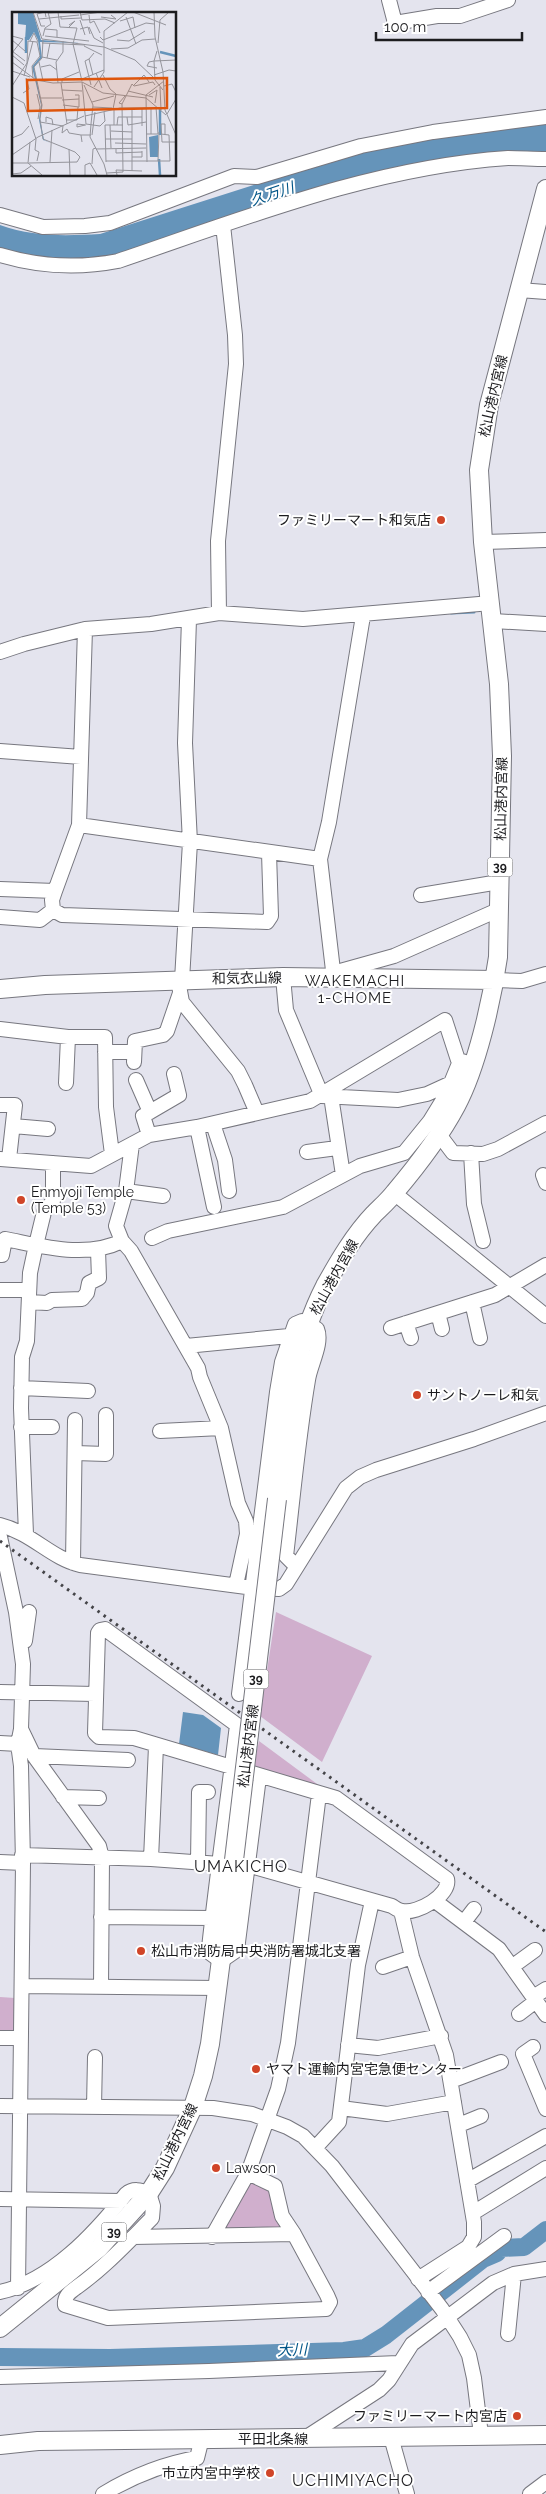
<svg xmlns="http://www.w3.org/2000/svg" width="546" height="2494" viewBox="0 0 546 2494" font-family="Raleway,'Noto Sans JP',sans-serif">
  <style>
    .green { fill: #d0afcd }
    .water { fill: #6594ba }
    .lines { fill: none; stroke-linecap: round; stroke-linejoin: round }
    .stream { stroke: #6594ba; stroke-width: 3 }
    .river { stroke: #6594ba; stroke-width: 18 }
    .minor-casing { stroke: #77777f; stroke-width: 16 }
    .major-casing { stroke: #77777f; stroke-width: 20 }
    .minor { stroke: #fff; stroke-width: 14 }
    .major { stroke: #fff; stroke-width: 18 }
    .rail { stroke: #444448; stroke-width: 3; stroke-dasharray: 2.5 5; stroke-linecap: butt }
    .major-bridge-casing { stroke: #77777f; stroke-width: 20; stroke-linecap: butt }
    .major-bridge { stroke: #fff; stroke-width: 18 }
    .poi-dot { fill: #d04528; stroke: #fff; stroke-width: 2 }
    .labels { text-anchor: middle; stroke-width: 4; stroke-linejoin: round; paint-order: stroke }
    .shield { fill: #fff; stroke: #606062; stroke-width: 1 }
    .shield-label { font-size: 12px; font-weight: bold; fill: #1c1c1f }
    .street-label { font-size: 14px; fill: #1c1c1f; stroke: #fff }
    .poi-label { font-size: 14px; fill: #1c1c1f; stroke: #fff; text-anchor: start }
    .water-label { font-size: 15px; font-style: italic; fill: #005587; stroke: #fff }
    .neighbourhood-label { font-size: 15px; letter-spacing: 1px; fill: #1c1c1f; stroke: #fff }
    .quarter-label { font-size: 16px; letter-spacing: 1px; fill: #1c1c1f; stroke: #fff }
    .inset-river { fill: none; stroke: #6594ba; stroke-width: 2.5 }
    .inset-road { fill: none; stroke: #94949b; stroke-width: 1 }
    .view { fill: #de560d; fill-opacity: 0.15; stroke: #de560d; stroke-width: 2.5 }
    .inset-edge { fill: none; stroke: #1c1c1f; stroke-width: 2.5 }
  </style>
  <rect width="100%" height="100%" fill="#e4e4ee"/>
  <path class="green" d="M276 1612 372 1656 322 1762 260 1716Z
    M259 1741 332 1795 252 1773Z
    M0 1997 15 1998 14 2031 11 2034H0Z
    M250 2178 273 2189 283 2228 222 2230Z"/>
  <path class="water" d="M546 123V152L506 154 418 166 123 254 82 261 44 260 0 250V225C33 237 65 236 100 234L363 150 446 135Z
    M183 1712 203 1715 221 1728 218 1755 179 1744Z"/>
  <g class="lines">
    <path class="stream" d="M451 613 474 612"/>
    <path class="river" d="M0 2357 110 2358 344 2351 365 2348 386 2335 483 2259 497 2253 501 2248 524 2247 546 2230"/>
    <defs>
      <path id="minor" d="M389 0 395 23 437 16H460L508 0
        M0 215 43 227 85 226 110 223 234 176 257 177 361 146 433 132 546 117
        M0 255C40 267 77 269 118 261 245 218 373 167 508 158 521 158 533 159 546 159
        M519 290 546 292
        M483 542 546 540
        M219 613 218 541 236 364 235 335 223 225
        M493 621 546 624
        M85 629 79 825 55 891 52 900 53 910 62 915 267 922 271 916 269 853
        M0 652 24 644 85 629 151 624 219 613 303 619 491 603
        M0 751 81 757
        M79 825 320 859
        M0 889 55 891
        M421 895 499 882
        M0 917 40 920 53 910
        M333 973 394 956 498 910
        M283 977 286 1010 322 1096 398 1100 427 1094 451 1083
        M334 979 320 859 329 822 363 616
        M178 980 182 1002 238 1071 245 1085 257 1113
        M182 980 190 842 185 743 189 619
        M495 980 522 981 546 974
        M0 1029 68 1037H105L106 1107 112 1154
        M105 1052H134
        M134 1062 135 1041 163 1035 167 1031 180 993
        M136 1080 150 1112
        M66 1083 68 1037
        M331 1096 343 1175
        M0 1105H15L9 1159
        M213 1124 225 1160 229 1191
        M13 1126 48 1129
        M197 1127 214 1207
        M438 1133 453 1153 483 1154 498 1149 546 1123
        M149 1135 143 1116 179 1095 174 1074
        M132 1144 126 1191 116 1226 122 1241 131 1251 198 1368 200 1377 221 1428 238 1503 246 1521 247 1534 236 1585
        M307 1152 337 1148
        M471 1153 474 1204 483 1241
        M0 1159 91 1166 149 1135 197 1127 310 1101 445 1020 458 1060 472 1064
        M543 1175 546 1183
        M126 1191 163 1196
        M394 1193 546 1316
        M152 1238 168 1231 283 1207 360 1166 404 1153 430 1121 446 1095 460 1061
        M0 1255H2L5 1239C42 1246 86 1259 122 1241
        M0 1290H29
        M29 1302 47 1303 52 1300 82 1299 87 1293 89 1283 99 1278 98 1250
        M472 1302 480 1338
        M438 1313 442 1329
        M406 1323 411 1338
        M391 1328 495 1295 546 1265
        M186 1346 289 1336
        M21 1388 88 1391
        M21 1427H52
        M160 1431 221 1428
        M75 1453 106 1454V1415
        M0 1525C32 1533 51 1558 80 1565L254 1588 279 1589 286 1584 346 1488 360 1477 376 1470 474 1439 546 1413
        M26 1534 21 1408 22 1357 27 1341 30 1273 36 1245 44 1212 53 1201V1163
        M0 1537 16 1612 23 1664 21 1729 18 1744 21 1766 23 1863 18 2288
        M73 1563 75 1420
        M25 1641 29 1612
        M0 1692 95 1694
        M239 1694 277 1392 282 1362 295 1324 302 1321 317 1329C323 1343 310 1365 308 1380 298 1439 293 1497 286 1556L296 1566
        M21 1729 34 1756 99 1846 102 1858 101 1986
        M0 1743 18 1744
        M34 1756 128 1760
        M63 1797 99 1798
        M22 1855 151 1859 220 1864
        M151 1859 156 1746
        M0 1862 23 1863
        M198 1862 199 1792H208
        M247 1865 392 1906C395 1908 399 1911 403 1911 417 1914 451 1895 447 1879L336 1798 134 1738 99 1737 95 1733 98 1633 100 1630 105 1629 237 1725C228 1799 217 1874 209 1948L210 1953 221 1961 237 1950 259 1777
        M435 1901 499 1949 546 2015
        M401 1911 412 1957 446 2055 474 2222V2237L468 2247 418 2279
        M101 1917 212 1918
        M464 1922 474 1909
        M513 1966 535 1950
        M383 1967 412 1957
        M22 1986 218 1988
        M533 1997 546 1989
        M519 2014 536 2001
        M0 2038H21
        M348 2045 378 2048 441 2036
        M533 2047 523 2054 546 2109
        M451 2081 501 2062
        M0 2106 213 2108 252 2114 287 2127 303 2136 332 2166 442 2309 460 2337 469 2355 474 2378 481 2435
        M94 2107 95 2057
        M341 2108 387 2114 454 2102
        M459 2125 481 2116
        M316 2147 339 2122 358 1965 372 1901
        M467 2181 546 2136
        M0 2199 121 2201
        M473 2213 546 2168
        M133 2237 294 2234
        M212 2237 248 2173 278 2089 288 2043 319 1794
        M0 2292C51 2281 94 2234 126 2194 133 2188 141 2190 149 2193L153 2206 152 2218C128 2242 105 2267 77 2287 70 2292 64 2296 65 2305L108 2318 326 2309 330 2302 327 2295 294 2234 282 2216 275 2186 248 2173
        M428 2292 504 2236
        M508 2334 514 2274
        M0 2377 209 2371 398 2363
        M391 2437 407 2494
        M305 2438 379 2390 389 2380 412 2344 493 2283 514 2274 546 2269
        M103 2494C133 2476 162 2464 197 2458L202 2438
        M530 2494 546 2482"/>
      <path id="major" d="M0 989 45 985 283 977 495 980
        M277 1499C286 1427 291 1352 325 1286 339 1261 354 1235 374 1214 381 1207 389 1200 395 1192 417 1166 440 1136 456 1106 477 1067 492 1000 498 957L502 756 499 684 483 542 479 470 489 405 546 189
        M0 2328 99 2248 149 2193 165 2168 193 2107 203 2076 210 2044 234 1860
        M0 2445 38 2441 546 2435"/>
    </defs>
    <use href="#minor" class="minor-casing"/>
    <use href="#major" class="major-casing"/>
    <use href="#minor" class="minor"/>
    <use href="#major" class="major"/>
    <path class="rail" d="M0 1541 546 1932"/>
    <defs>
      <path id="major-bridge" d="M234 1860 277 1499"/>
    </defs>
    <use href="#major-bridge" class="major-bridge-casing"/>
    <use href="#major-bridge" class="major-bridge"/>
  </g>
  <g class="poi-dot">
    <circle cx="441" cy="520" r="5"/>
    <circle cx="21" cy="1200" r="5"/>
    <circle cx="417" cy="1395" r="5"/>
    <circle cx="141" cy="1951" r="5"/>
    <circle cx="256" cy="2069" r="5"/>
    <circle cx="216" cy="2168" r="5"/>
    <circle cx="517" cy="2416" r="5"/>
    <circle cx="270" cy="2473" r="5"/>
  </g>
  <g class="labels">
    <g class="shield">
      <rect x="487.5" y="857.5" width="25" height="19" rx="4"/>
      <rect x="243.5" y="1669.5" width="25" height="19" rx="4"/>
      <rect x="101.5" y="2222.5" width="25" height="19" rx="4"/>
    </g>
    <g class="shield-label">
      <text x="500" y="871">39</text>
      <text x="256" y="1683">39</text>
      <text x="114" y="2236">39</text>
    </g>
    <g class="street-label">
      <text transform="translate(493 396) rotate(-77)" y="5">松山港内宮線</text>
      <text transform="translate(501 799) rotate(-89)" y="5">松山港内宮線</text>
      <text transform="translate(247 978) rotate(-1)" y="5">和気衣山線</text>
      <text transform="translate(334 1277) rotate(-61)" y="5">松山港内宮線</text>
      <text transform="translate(248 1746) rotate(-83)" y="5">松山港内宮線</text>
      <text transform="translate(175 2142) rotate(-64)" y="5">松山港内宮線</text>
      <text x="273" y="2444">平田北条線</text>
    </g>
    <g class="poi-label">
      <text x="431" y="525" text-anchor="end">ファミリーマート和気店</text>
      <text x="31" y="1197">Enmyoji Temple<tspan x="31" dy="16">(Temple 53)</tspan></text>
      <text x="427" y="1400">サントノーレ和気</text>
      <text x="151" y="1956">松山市消防局中央消防署城北支署</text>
      <text x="266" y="2074">ヤマト運輸内宮宅急便センター</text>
      <text x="226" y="2173">Lawson</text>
      <text x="507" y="2421" text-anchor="end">ファミリーマート内宮店</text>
      <text x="260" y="2478" text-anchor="end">市立内宮中学校</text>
    </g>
    <g class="water-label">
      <text transform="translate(272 194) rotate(-18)" y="5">久万川</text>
      <text transform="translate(292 2350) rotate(-2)" y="5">大川</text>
    </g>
    <g class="neighbourhood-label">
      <text x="355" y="986">WAKEMACHI<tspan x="355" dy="17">1-CHOME</tspan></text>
    </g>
    <g class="quarter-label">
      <text x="241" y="1872">UMAKICHO</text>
      <text x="353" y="2486">UCHIMIYACHO</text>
    </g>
  </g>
  <g transform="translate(12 12)">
    <rect width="164" height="164" fill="#e4e4ee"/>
    <path d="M6 0H21L29 28 68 31 28 30 30 46 22 55 30 94 28 107 32 128 39 131 31 128 27 108 29 93 20 55 28 45 26 28 22 20 17 28H13L14 13 6 12ZM146 123V145H138L137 125Z" fill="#6594ba"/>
    <path class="inset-river" d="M148 40 164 44M14 41V25M148 123V97M147 147 148 163"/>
    <path class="inset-road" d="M21 0 30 27 92 35 123 48 142 66M46 0 48 15 65 16 61 32 70 69M68 0 70 8 93 7 103 11M121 0 154 13M142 0 143 25 151 60 153 98 164 123M36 1 54 0M68 3 89 0M77 3 78 11 82 9 88 21M49 4V7L69 6M89 5 104 7 99 3M114 5 124 32M27 7 67 3M68 8 73 23M108 9 121 5 123 16M57 13 63 9 57 15M33 14H29L25 2 33 0 34 5M77 15 82 26 91 31M33 17 45 18V25M68 17 76 15 78 22M0 24 11 27 0 41M31 24 33 16 39 12 36 0M33 24 77 29M88 25 91 28 134 11 142 12M0 28 13 39M105 28 117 29 133 19M18 29 22 21 26 30M30 31 73 33M146 31 148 8 157 0M72 34 90 43M99 37 116 36 130 28 143 27M0 39 13 49M145 39 142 49 137 50 135 54 145 56M0 43 12 53M30 45 45 48M35 46 38 31M77 47 73 49 79 73M0 50 24 68 41 71 70 70 91 81 134 86 154 103M27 50 31 69M29 55 38 53 45 58M0 59 18 65M84 61 90 76M81 63 77 47 82 41M91 63 98 77 104 82 101 97M142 63 157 58 164 59M12 64 21 29M70 67 92 58M70 70 74 112 88 114M46 71 44 50 51 40V29M49 71 55 112M50 71V67L67 60M72 73 81 93 79 112M122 73 132 63 137 70M0 74 15 51 16 29 25 30 28 44 20 54 21 66M152 74 160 72 164 80M82 75 92 60V19L116 0M148 75 149 98M50 78 70 79M151 78 143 68 142 49 164 48M116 79 141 85M11 81 17 77 14 66M25 82 28 95 26 107M137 83 145 78 143 91M0 85 12 91 24 127 23 138 27 140 25 149M28 86H50M50 88 67 87M80 90 102 84M110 92 120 72 122 74 141 70 143 73M51 93 67 95V83H63M81 95 100 96M139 95V122M120 96V159M130 96V114M155 102 164 87M73 104 108 96H144M115 105 116 113 134 110M54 108H65L66 95M28 110 51 114 50 121 55 117 57 121 69 123M34 110V105L40 107 41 113M79 112 78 125 92 152 95 163M73 113 65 115V112L74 113M98 113 99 136M102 113V97M105 113 106 105H130M88 114 93 109 92 100M99 119 120 120M134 122H146L144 95M153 122V112H149L150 130H164M80 123 83 100M0 126 10 122 17 114M93 127H120M70 130 69 123H79M103 131 134 132M57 137 58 163M84 137 134 136M104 137V141L130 140M0 143 26 125 72 104M120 145H130V139M94 149H158L157 123 149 122M146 149 147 120M38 150 40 118M94 150 93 113H111M135 150 134 83 152 69M0 151H16L30 163M16 151 18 130M17 151 65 150 68 145 63 140 31 127 28 107 30 93 22 55 30 46 31 28M80 152 81 137 84 136M95 161 111 160 110 92 107 91 113 84M0 162 9 161 19 154M73 163V153L78 151 85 163M105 163 104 158 130 159"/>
    <path class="view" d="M155 66V96L16 99 15 68Z"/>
    <rect width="164" height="164" class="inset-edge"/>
  </g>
  <path d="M376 32v8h146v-8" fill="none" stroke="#1c1c1f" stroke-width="2.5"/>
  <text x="384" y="32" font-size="15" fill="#1c1c1f" stroke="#ffffff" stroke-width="4" paint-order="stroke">100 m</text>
</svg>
